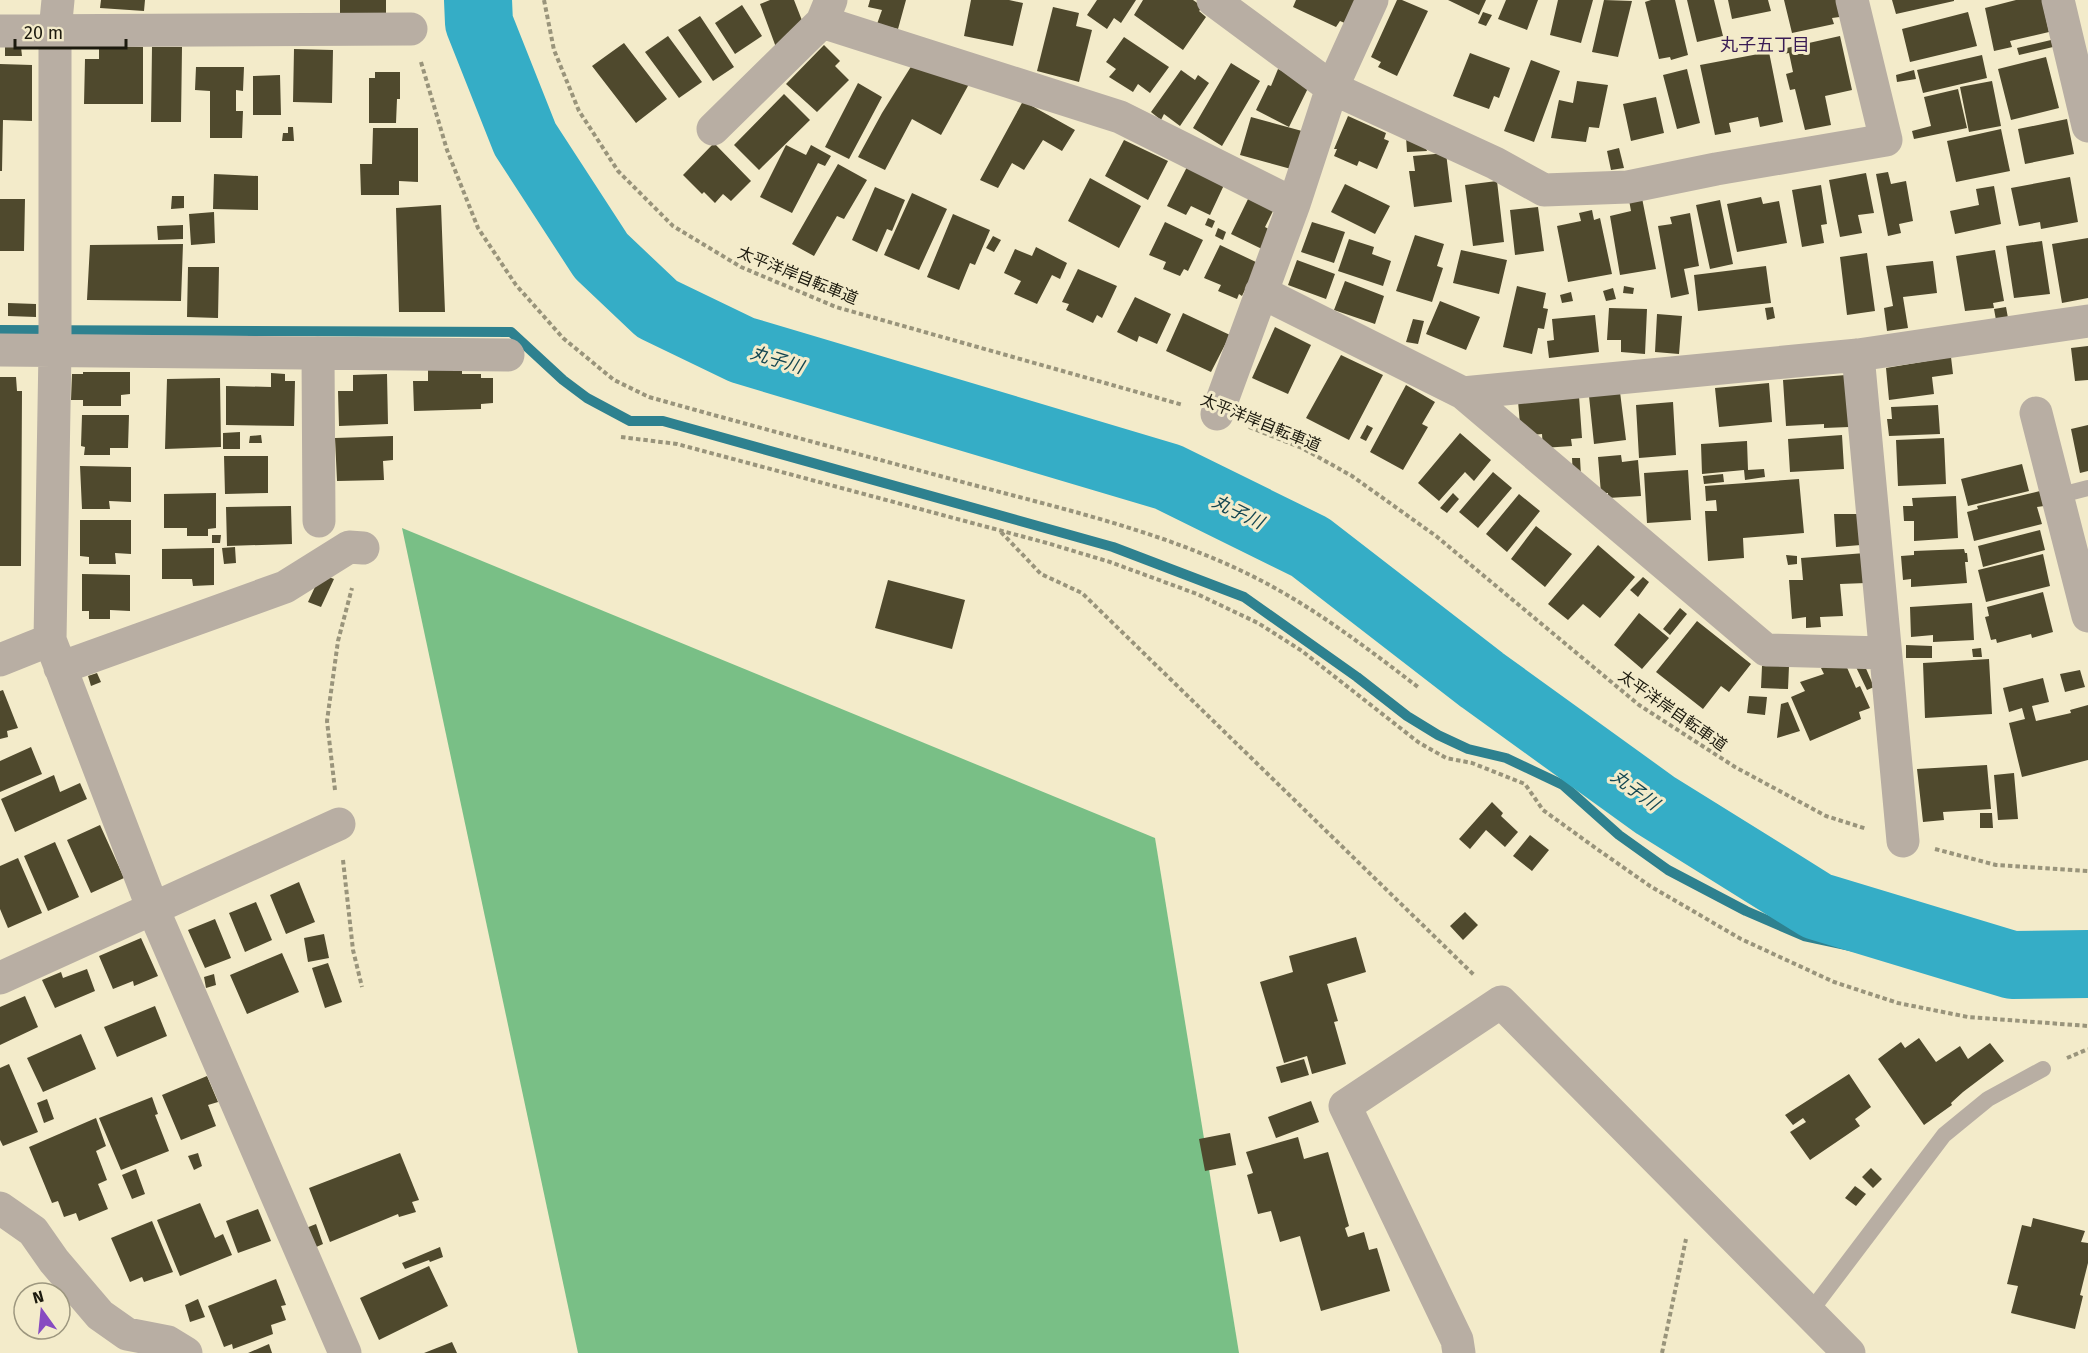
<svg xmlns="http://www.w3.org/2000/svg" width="2088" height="1353" viewBox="0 0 2088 1353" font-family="'Fira Sans','Noto Sans JP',sans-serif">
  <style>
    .forest { fill: #79bf86 }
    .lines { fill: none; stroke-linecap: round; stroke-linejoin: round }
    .stream { stroke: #2e818f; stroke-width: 10 }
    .river { stroke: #35adc6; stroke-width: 68 }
    .building { fill: #4f492d }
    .path { stroke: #99947b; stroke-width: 4; stroke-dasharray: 4.5 3; stroke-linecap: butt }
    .lane { stroke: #b8aea3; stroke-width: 16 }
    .street { stroke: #b8aea3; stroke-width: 33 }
    .labels { text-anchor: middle; stroke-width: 6; stroke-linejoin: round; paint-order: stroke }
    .street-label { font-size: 16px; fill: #1c1a0e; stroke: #f3ebca }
    .neighbourhood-label { font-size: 18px; fill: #391c54; stroke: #f3ebca }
    .water-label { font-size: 18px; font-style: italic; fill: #134651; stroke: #f3ebca }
  </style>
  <rect width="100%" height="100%" fill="#f3ebca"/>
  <path class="forest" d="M402 528 1155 838 1239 1353H578Z"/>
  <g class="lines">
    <path class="stream" d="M0 330 511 332 563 380 587 398 630 421H663L1113 547 1244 597 1357 677 1407 716 1438 735 1468 749 1506 758 1563 785 1619 835 1668 870 1746 911 1804 936 1860 948 2012 965"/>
    <path class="river" d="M478 0 479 23 525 139 601 256 657 309 742 350 1168 477 1310 547 1482 680 1655 805 1817 906 2012 965 2088 964"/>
  </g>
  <path class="building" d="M101 0H145L144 11 100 8Z
    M340 0H386V16H340Z
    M770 0H794L803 23 777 50 760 4Z
    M870 0H906L898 29 877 24 882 10 868 7Z
    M971 0H1009L1023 3 1013 46 964 36Z
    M1097 0H1136L1121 23 1114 18 1107 29 1087 15Z
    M1143 0H1193L1203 7 1199 11 1206 17 1183 50 1134 15Z
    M1296 0H1359L1347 24 1340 21 1336 27 1293 7Z
    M1397 0H1402L1428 11 1397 76 1378 67 1381 62 1371 57Z
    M1448 0H1486L1479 15Z
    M1506 0H1538L1527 30 1498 19Z
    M1558 0H1593L1581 43 1550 35Z
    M1604 0 1632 1 1618 57 1592 52Z
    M1651 0H1675L1688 55 1671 60 1670 57 1659 59 1645 2Z
    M1687 0H1714L1723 36 1697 42Z
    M1728 0H1768L1771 11 1732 19Z
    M1784 0H1843L1847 16 1832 18 1834 24 1792 33Z
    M1892 0H1954V1L1896 14Z
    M2016 0H2042L2049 32 2010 41 2012 47 1994 51 1985 8Z
    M742 5 762 36 735 54 715 23Z
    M1053 7 1079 13 1076 26 1092 30 1079 82 1037 71Z
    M1483 12 1492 15 1486 26 1478 23Z
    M1968 12 1977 46 1910 62 1902 29Z
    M700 16 734 67 713 81 678 30Z
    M668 36 702 82 679 98 645 52Z
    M1840 36 1852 90 1825 96 1831 125 1805 130 1795 89 1790 90 1786 74 1793 72 1789 53 1783 54 1782 49Z
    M1124 37 1169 67 1150 93 1138 84 1133 92 1109 77 1116 69 1106 62Z
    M2051 40 2053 47 2019 55 2017 48Z
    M624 43 667 99 636 123 592 66Z
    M824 45 840 61 835 66 849 80 817 112 786 84Z
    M99 46 143 47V104H84L85 59H99Z
    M5 47H21L22 56H5Z
    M152 47H182L181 122H151Z
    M294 49 333 50 332 103 293 102Z
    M1769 52 1783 122 1760 127 1758 117 1729 123 1731 132 1715 135 1700 65Z
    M1470 53 1510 68 1499 98 1494 96 1489 109 1453 96Z
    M1982 55 1987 78 1923 93 1917 70Z
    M2046 57 2059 108 2011 120 1998 69Z
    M1531 60 1560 71 1534 142 1504 131Z
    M1231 63 1260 81 1222 146 1193 128Z
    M0 64 32 65V121L3 120 2 171H0Z
    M912 65 969 84 941 135 912 119 885 170 858 157 882 113Z
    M196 67H244L243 91 236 90V111H243L242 138H210V91L195 90Z
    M1278 69 1310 84 1289 127 1256 110 1268 85 1271 86Z
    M1687 69 1700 123 1677 129 1663 75Z
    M1181 70 1195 80 1198 75 1209 83 1180 126 1164 114 1161 120 1151 112Z
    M1914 70 1916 79 1897 82 1896 75Z
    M375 72H400V99H397L396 123H369V78H375Z
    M280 75 281 115H253V76Z
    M1577 81 1608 85 1599 128 1589 127 1586 142 1551 138 1559 100 1573 103Z
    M1992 81 2001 126 1969 132 1960 87Z
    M858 83 882 97 849 159 825 147Z
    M1958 89 1967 128 1914 139 1912 131 1931 126 1924 97Z
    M784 94 810 120 759 170 734 145Z
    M1656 97 1664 133 1631 141 1623 104Z
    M1023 101 1075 130 1062 151 1043 140 1024 170 1012 163 998 188 980 180Z
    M1348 116 1386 133 1384 139 1389 141 1377 169 1359 161 1357 166 1334 156 1337 149H1334Z
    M1251 117 1302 131 1291 169 1240 155Z
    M2067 119 2074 154 2025 164 2018 129Z
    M288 127H293L294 141H282L283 133H288Z
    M373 128H418V182L399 181V195H361L360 164H372Z
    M2001 129 2010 171 1956 182 1947 141Z
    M1406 137 1425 145 1427 151 1407 152Z
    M1124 140 1168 161 1148 200 1105 176Z
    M714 143 751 181 731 201 723 194 715 203 704 192 702 194 683 175Z
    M786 145 806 155 811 145 831 156 825 166 818 163 792 213 760 197Z
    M1619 148 1624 168 1611 170 1607 151Z
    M1446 153 1452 202 1414 207 1409 171H1415L1413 156Z
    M838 164 867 180 844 219 837 216 814 256 792 244Z
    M1187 167 1224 185 1210 215 1191 206 1186 215 1167 206Z
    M1888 172 1891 184 1906 181 1913 221 1899 224 1901 233 1888 236 1876 174Z
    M1866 173 1874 213 1858 215 1862 233 1840 237 1829 180Z
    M214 174 258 176V210L213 209Z
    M2070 177 2078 222 2041 229 2040 222 2019 226 2011 188Z
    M1090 178 1141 206 1119 248 1068 221Z
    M1497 181 1504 242 1473 246 1465 185Z
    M1345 184 1390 206 1375 234 1331 212Z
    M1821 185 1827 224 1821 225 1824 243 1802 247 1792 190Z
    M1994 186 2001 224 1955 234 1950 211 1979 205 1976 189Z
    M875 187 905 200 892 231 887 229 877 252 852 240Z
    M912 193 947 209 919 270 884 255Z
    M172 196H184V208L171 209Z
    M1249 197 1274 209 1265 227 1272 231 1264 250 1231 234Z
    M1761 197 1763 204 1779 201 1787 243 1737 252 1727 204Z
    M1642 198 1656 269 1620 275 1610 216 1631 211 1629 200Z
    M0 199H25L24 251H0Z
    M1720 200 1733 264 1710 269 1696 205Z
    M441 205 445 312H399L396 208Z
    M1538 207 1544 251 1515 255 1510 210Z
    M1592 210 1594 220 1600 218 1612 274 1568 282 1557 226 1581 221 1579 213Z
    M214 212 215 243 191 245 189 214Z
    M1690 213 1699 266 1684 269 1689 294 1671 298 1658 226 1672 224 1670 217Z
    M953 214 990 230 975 265 970 263 959 290 927 277Z
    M1208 218 1215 221 1212 228 1205 225Z
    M1165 222 1203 240 1188 271 1184 269 1180 276 1163 269 1166 262 1149 255Z
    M1312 222 1345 232 1334 263 1301 252Z
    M183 225V239L158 240 157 226Z
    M1218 228 1226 232 1223 240 1215 236Z
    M1415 235 1444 244 1437 266 1443 268 1432 302 1396 291Z
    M993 236 1001 240 994 252 986 248Z
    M2088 238V298L2062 303 2052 244Z
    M1349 239 1374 247 1372 254 1391 261 1383 286 1338 271Z
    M2042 241 2050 294 2014 298 2006 246Z
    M183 244 181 301 87 300 90 245Z
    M1220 245 1258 263 1242 296 1239 294 1237 299 1218 291 1221 285 1204 278Z
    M1036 247 1067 263 1060 279 1052 275 1037 304 1014 294 1021 281 1004 273 1015 249 1032 256Z
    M1461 250 1507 260 1499 294 1453 283Z
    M1995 250 2004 301 1993 303 1994 308 1965 311 1956 256Z
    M1867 253 1875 311 1847 315 1840 257Z
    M1297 260 1335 274 1326 299 1288 285Z
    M1933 261 1937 293 1903 297 1908 328 1887 331 1884 308 1893 306 1886 266Z
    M1766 266 1771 303 1698 311 1694 275Z
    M188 267H219L218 318 187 317Z
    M1078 269 1117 286 1102 318 1097 315 1093 323 1066 310 1069 304 1062 302Z
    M1345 281 1384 296 1375 324 1334 310Z
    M1517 286 1546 293 1543 308 1548 309 1544 329 1538 328 1532 354 1503 347Z
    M1624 286 1634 288 1633 294 1623 293Z
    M1613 288 1616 299 1606 301 1603 291Z
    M1571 292 1573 301 1562 303 1560 295Z
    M1135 297 1171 314 1157 344 1139 336 1137 342 1117 332Z
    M1440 301 1480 317 1466 350 1426 334Z
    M8 303 36 304V317L8 316Z
    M1773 307 1775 318 1767 320 1765 308Z
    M2006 307 2008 318 1996 320 1994 309Z
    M1609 308 1647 309 1645 354 1621 352V340H1607Z
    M1183 313 1230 335 1211 372 1166 351Z
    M1657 314 1682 316 1679 354 1655 352Z
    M1595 315 1599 352 1549 358 1547 341 1554 340 1552 319Z
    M1413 319 1424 321 1418 344 1406 342Z
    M1275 327 1311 345 1288 394 1252 378Z
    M2088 346V380L2075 381 2071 348Z
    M1341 355 1383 375 1349 440 1306 418Z
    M1951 357 1953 374 1932 377 1934 394 1889 400 1886 368Z
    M462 368V374H481V378H493V403L481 404V409L414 411 413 381H428V369Z
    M83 372H130V394L121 395V406H83V400H71L72 374H83Z
    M271 373 285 374V381H295L294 426 226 425V386L271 387Z
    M387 374 388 424 339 426 338 391H353V375Z
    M1846 375 1849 427 1824 428V424L1786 426 1783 380Z
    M0 377H16L17 391H22L21 566H0Z
    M220 378 221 447 165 449 167 379Z
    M1769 383 1772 422 1719 427 1715 388Z
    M1406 385 1435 402 1422 424 1428 427 1403 470 1370 452Z
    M1620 392 1626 440 1594 444 1589 396Z
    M1579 396 1582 438 1571 439 1572 446 1543 448 1542 434 1521 436 1518 401Z
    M1673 402 1676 455 1639 458 1636 405Z
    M1938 405 1940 434 1889 436 1887 419H1892L1891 407Z
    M82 415H129L128 448H110V455H84L85 447 81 446Z
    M1367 425 1373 428 1366 441 1360 438Z
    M2088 425V471L2080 473 2071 429Z
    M240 432V449H223V433Z
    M1460 433 1491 460 1474 481 1465 472 1439 501 1418 483Z
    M261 435 262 443H249L250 436Z
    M1842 435 1844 469 1790 472 1788 439Z
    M393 436V460L383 461 384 480 337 481 335 438Z
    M1944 438 1946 484 1898 486 1896 440Z
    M1747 441 1748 470 1764 469 1765 477 1745 480 1744 470 1702 474 1701 444Z
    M1621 455 1622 462 1638 460 1641 496 1608 498V493H1601L1598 457Z
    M224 456H268V493L225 494Z
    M1572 458H1580L1581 476H1573Z
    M2022 464 2029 491 1968 506 1961 479Z
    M80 466 131 467V502L109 501 110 509H82Z
    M1688 470 1691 520 1647 523 1644 473Z
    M1493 472 1512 488 1478 528 1459 512Z
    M1723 474 1724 482 1704 484 1703 476Z
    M1799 479 1804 533 1743 538 1744 558 1708 561 1705 511H1717L1716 500 1706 501 1705 486Z
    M2040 491 2044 506 2037 507 2042 524 1974 541 1967 512 1978 509 1977 506Z
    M216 493V528L208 529V536H187V528H164V494Z
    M1453 493 1459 499 1447 513 1440 508Z
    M1519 494 1540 511 1507 552 1486 534Z
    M1956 496 1958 538 1914 541V521H1904L1903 506H1913L1912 498Z
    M291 506 292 544 227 546 226 507Z
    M1834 514H1860L1861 545 1836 547Z
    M80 520H131V554L115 553 116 564H89V557L80 556Z
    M1536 526 1572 554 1545 587 1511 559Z
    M2040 530 2045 550 1983 567 1978 546Z
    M212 535H221L220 543H212Z
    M1598 545 1635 577 1600 618 1583 604 1568 620 1548 604Z
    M235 547 236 563 224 564 222 548Z
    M214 548V585L193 586 192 579H162V549Z
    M1964 549 1965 553H1967L1968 562H1965L1967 583 1911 587V579L1903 580 1901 556 1914 555V551Z
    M1865 553 1866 583 1840 584 1843 616 1820 617 1821 627 1806 628V617L1792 619 1789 580H1803L1801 558Z
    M2043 554 2050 586 1986 602 1978 570Z
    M1786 555 1797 556V564L1788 565Z
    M82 574 130 575V611L110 610V619H89V611H82Z
    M321 574 334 579 321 607 308 602Z
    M1643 577 1649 582 1638 597 1630 590Z
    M888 580 965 600 952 649 875 628Z
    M2043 592 2053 632 2032 638 2031 634 1997 643 1996 639 1991 640 1985 617 1989 616 1987 607Z
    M1972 603 1974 640 1933 642V635L1911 637 1910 607Z
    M1680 608 1687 614 1670 635 1663 629Z
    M1639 613 1669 638 1642 669 1614 645Z
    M1697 621 1751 664 1729 692 1721 686 1703 709 1656 672Z
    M1906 645 1932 646V658H1906Z
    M1981 648 1982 657H1973L1972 649Z
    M1989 659 1992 714 1925 718 1923 663Z
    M1834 663H1845L1856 688 1860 686 1870 708 1859 712 1861 719 1810 741 1791 697 1805 691 1800 682 1824 674 1821 668Z
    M1864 664 1874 687 1867 690 1856 667Z
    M1762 666H1789L1788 689 1761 688Z
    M2080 670 2085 687 2065 692 2060 674Z
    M97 673 101 682 91 686 88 676Z
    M2043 678 2049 702 2032 706 2036 721 2071 713 2070 710 2088 705V760L2022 777 2009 723 2025 719 2022 708 2009 712 2003 688Z
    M3 690 18 728 7 731 8 737 0 739V691Z
    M1749 696 1767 697 1765 715 1747 713Z
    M1788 702 1800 731 1777 738 1781 704Z
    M31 747 42 774 0 792V761Z
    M1987 765 1991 809 1943 812 1944 820 1923 822 1917 769Z
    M2014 773 2018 819 1998 820 1994 775Z
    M54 775 60 792 80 783 87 799 15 832 1 799Z
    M1492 802 1503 813 1501 816 1518 832 1505 847 1486 830 1470 849 1459 839Z
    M1980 813H1992L1993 828H1980Z
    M100 825 124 878 91 893 67 840Z
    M1530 835 1549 850 1532 871 1513 856Z
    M55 842 79 897 48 911 24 856Z
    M18 858 42 913 8 928 0 909V866Z
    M299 882 315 922 286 934 270 895Z
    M256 902 272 940 245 952 229 913Z
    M1465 912 1478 925 1463 940 1450 926Z
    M215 919 231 958 205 968 188 930Z
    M324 934 329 958 308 962 304 938Z
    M1356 937 1366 972 1327 984 1338 1021 1334 1022 1346 1064 1312 1074 1307 1056 1284 1063 1260 982 1293 972 1289 956Z
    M141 938 158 976 134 986 133 981 113 989 99 956Z
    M282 953 299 992 247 1014 230 975Z
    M328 963 342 1002 325 1008 312 968Z
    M87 969 95 991 55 1008 42 980 61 972 63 978Z
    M214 974 216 985 206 988 204 977Z
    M25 996 38 1027 0 1045V1007Z
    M155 1006 167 1036 117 1057 104 1027Z
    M81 1034 96 1069 43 1092 27 1058Z
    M1919 1038 1936 1062 1960 1046 1968 1059 1990 1043 2004 1061 1963 1092 1951 1103 1952 1105 1924 1125 1878 1059 1901 1042 1905 1048Z
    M1304 1059 1309 1075 1281 1083 1276 1067Z
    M9 1064 38 1132 3 1146 0 1140V1068Z
    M1849 1074 1871 1107 1855 1119 1860 1126 1810 1160 1790 1132 1806 1122 1803 1118 1793 1125 1785 1115Z
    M207 1076 218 1102 208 1105 216 1126 181 1140 162 1095Z
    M152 1097 158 1114 155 1115 169 1151 121 1170 99 1118Z
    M47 1099 54 1119 44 1123 37 1103Z
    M1311 1101 1319 1122 1276 1138 1268 1117Z
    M96 1118 106 1146 96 1151 107 1180 98 1184 108 1209 79 1221 76 1213 64 1217 58 1201 52 1203 29 1147Z
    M1230 1133 1236 1165 1205 1171 1199 1139Z
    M1298 1137 1304 1159 1328 1152 1349 1226 1345 1228 1348 1237 1364 1232 1369 1250 1377 1248 1390 1291 1321 1311 1300 1236 1280 1242 1271 1211 1258 1214 1247 1175 1253 1173 1246 1152Z
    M198 1153 202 1166 194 1170 188 1156Z
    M400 1153 419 1200 412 1202 416 1212 399 1217 398 1214 330 1242 309 1188Z
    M1871 1168 1882 1179 1873 1188 1862 1177Z
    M136 1169 145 1194 132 1199 122 1175Z
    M1855 1186 1866 1194 1856 1206 1845 1198Z
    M200 1203 215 1238 223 1234 232 1255 180 1276 157 1220Z
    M258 1209 271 1241 238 1253 226 1221Z
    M2033 1218 2085 1231 2081 1242 2088 1243V1263L2080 1295 2083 1296 2075 1329 2011 1313 2018 1286 2007 1284 2022 1225 2031 1227Z
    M152 1221 173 1272 144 1282 142 1277 130 1282 111 1238Z
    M316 1224 323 1244 314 1248 306 1228Z
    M440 1247 443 1257 430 1262 429 1260 405 1269 402 1263Z
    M429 1266 448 1306 379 1340 360 1298Z
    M276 1279 286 1305 281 1306 286 1320 271 1325 273 1334 233 1349 232 1344 224 1347 208 1306Z
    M198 1299 205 1317 190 1322 185 1305Z
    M452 1342 457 1353H424Z
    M269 1344 272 1353H248Z"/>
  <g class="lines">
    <path class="path" d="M544 0 554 50 579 111 618 171 673 226 741 267 836 307 1183 405
      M421 62 447 150 478 228 516 285 563 338 614 380 649 397C759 428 870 457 981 487 1072 511 1164 533 1248 574 1310 604 1364 646 1418 687
      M1249 427 1302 448 1352 476 1436 536 1639 705 1735 767 1826 816 1867 829
      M621 437 677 444 1047 543 1110 562 1197 594 1258 623 1302 651 1418 742 1446 758 1472 763 1525 784 1543 810 1597 849 1650 886 1741 939 1834 982 1898 1003 1968 1017 2088 1026
      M1001 532 1041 574 1082 593 1475 976
      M335 790 327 721 338 641 352 588
      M1935 849 1996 865 2088 871
      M343 860 353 950 362 987
      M2067 1058 2088 1049
      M1662 1353 1686 1239"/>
    <path class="lane" d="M2057 496 2088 488
      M1810 1312 1944 1135 1988 1099 2043 1069"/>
    <path class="street" d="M58 0 55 31V350L50 640 153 909 345 1353
      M1213 0 1332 88 1495 163 1544 190 1628 187 1716 169 1886 140 1852 0
      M2058 0 2088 126
      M822 22 1120 117 1294 204
      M0 31 411 29
      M713 129 822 22 831 0
      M1261 292 1463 393 1766 650 1884 653
      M0 350 508 355
      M318 353 319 521
      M1858 355 1903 841
      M1463 393 1858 355 2088 321
      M2036 413 2088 616
      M1217 414 1294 204 1332 88 1372 0
      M0 660 50 640
      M60 668 285 587 349 547 363 548
      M0 978 339 824
      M0 1208 33 1231 54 1261 100 1315 127 1334 168 1342 186 1353
      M1459 1353 1457 1340 1445 1315 1345 1106 1501 1002 1849 1353"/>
  </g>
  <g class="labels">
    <g class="street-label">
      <text transform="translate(798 275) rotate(22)" y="6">太平洋岸自転車道</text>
      <text transform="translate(1261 422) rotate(22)" y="6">太平洋岸自転車道</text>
      <text transform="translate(1673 710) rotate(35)" y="6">太平洋岸自転車道</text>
    </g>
    <g class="neighbourhood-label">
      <text x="1765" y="51">丸子五丁目</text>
    </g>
    <g class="water-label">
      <text transform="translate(777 360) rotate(17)" y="6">丸子川</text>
      <text transform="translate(1238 512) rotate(26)" y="6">丸子川</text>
      <text transform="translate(1635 790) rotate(36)" y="6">丸子川</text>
    </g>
  </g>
  <g transform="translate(42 1311) rotate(345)"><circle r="28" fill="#f3ebca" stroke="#9d977f" stroke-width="1.5"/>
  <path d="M0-4.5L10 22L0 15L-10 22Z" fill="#874bc1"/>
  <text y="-9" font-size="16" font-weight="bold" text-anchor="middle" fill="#1c1a0e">N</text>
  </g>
  <path d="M15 39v9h111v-9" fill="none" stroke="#1c1a0e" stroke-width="3"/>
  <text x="24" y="39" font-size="18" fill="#1c1a0e" stroke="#f3ebca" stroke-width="4.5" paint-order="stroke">20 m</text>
</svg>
